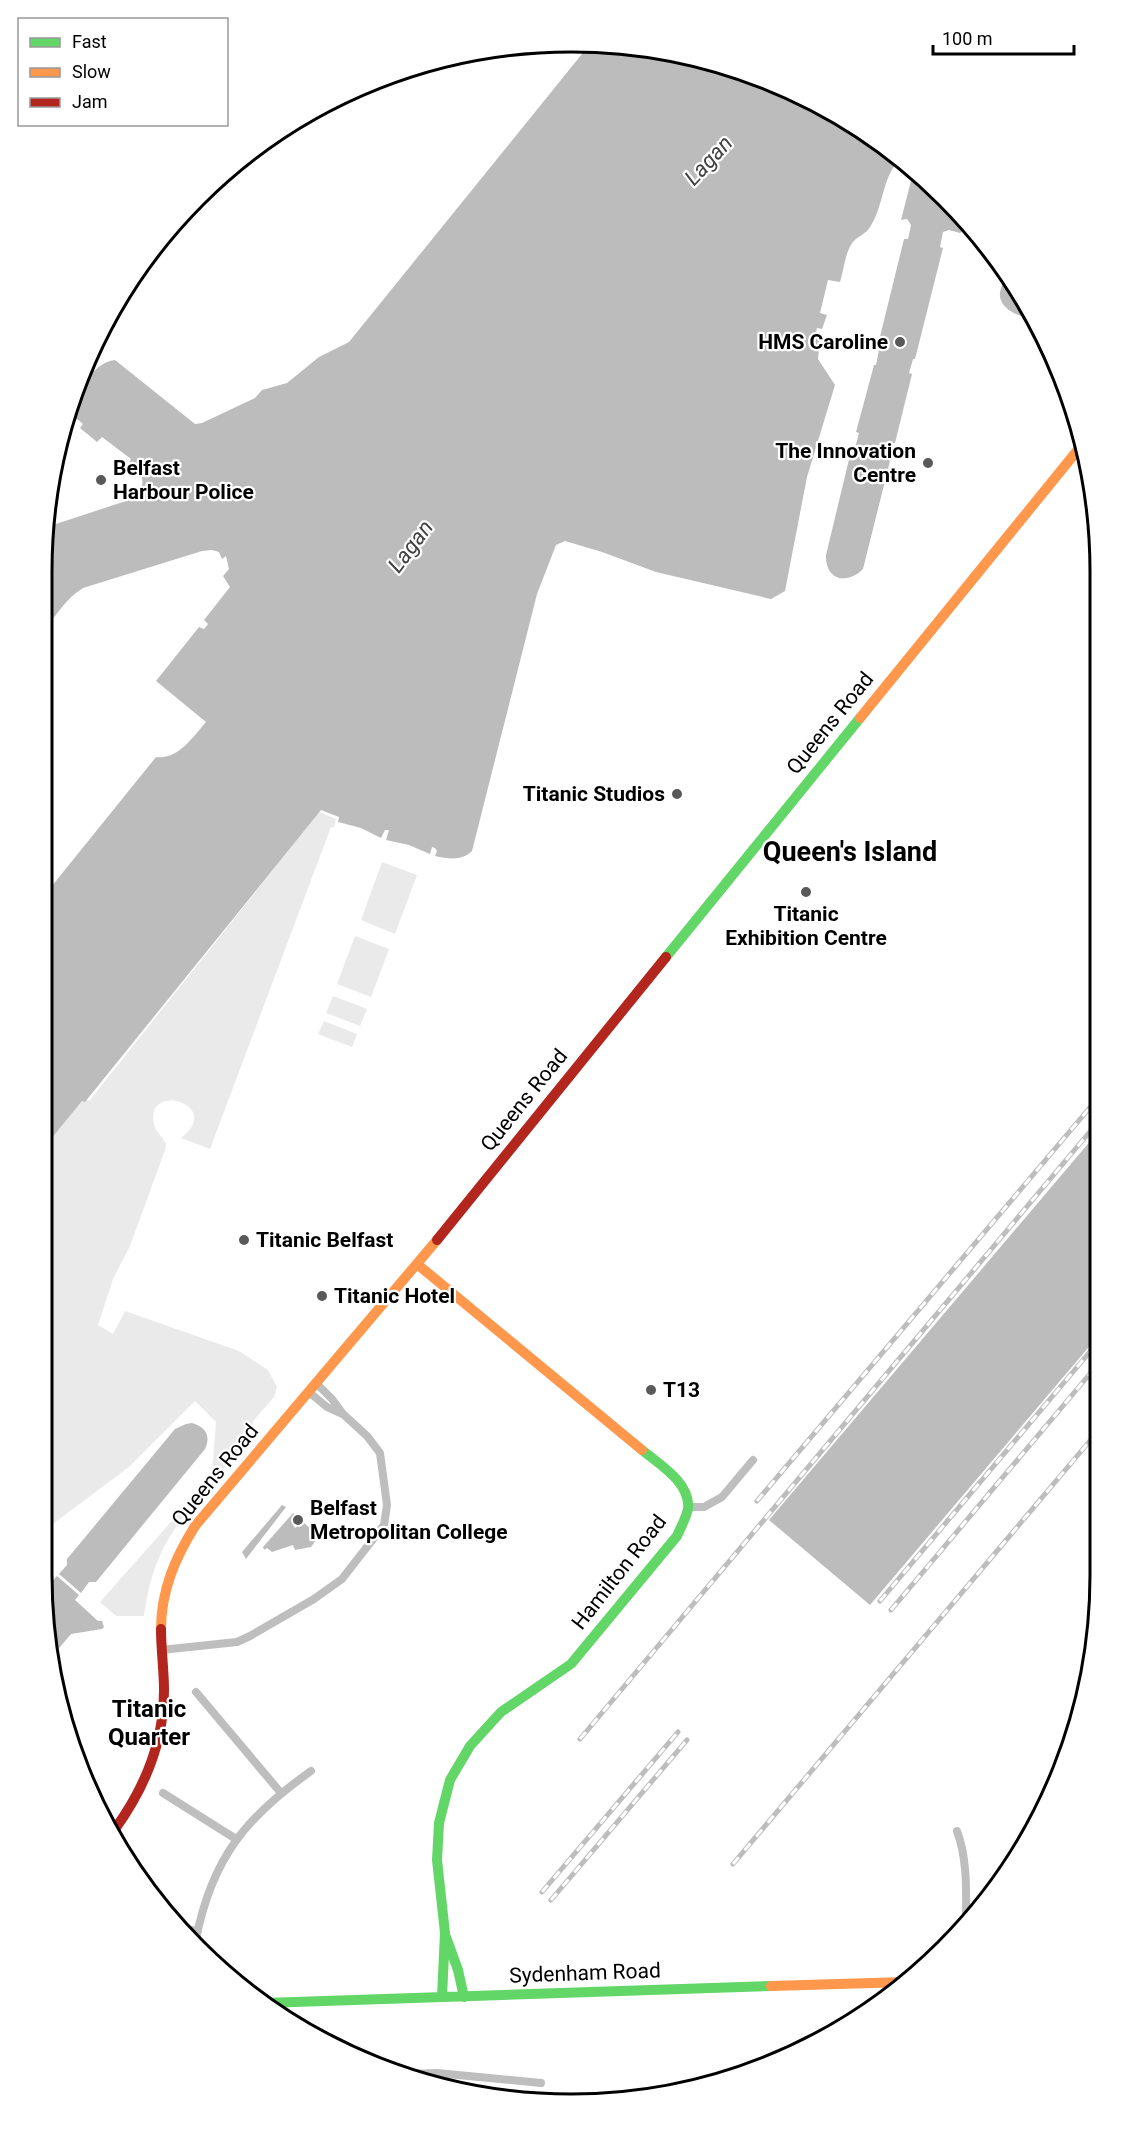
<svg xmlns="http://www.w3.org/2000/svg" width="1143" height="2146" viewBox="0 0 1143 2146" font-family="Roboto,sans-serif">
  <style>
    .green { fill: #eaeaea }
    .water { fill: #bcbcbc }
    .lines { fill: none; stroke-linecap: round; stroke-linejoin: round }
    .street { stroke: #bebebe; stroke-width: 8 }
    .fast { stroke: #63d668; stroke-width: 10 }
    .slow { stroke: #ff974d; stroke-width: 10 }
    .jam { stroke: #b3261e; stroke-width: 10 }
    .rail-casing { stroke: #bdbdbd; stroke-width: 5 }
    .rail { stroke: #fff; stroke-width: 3; stroke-dasharray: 9; stroke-linecap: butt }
    .poi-dot { fill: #595959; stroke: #fff; stroke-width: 2 }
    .labels { text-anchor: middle; stroke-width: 4.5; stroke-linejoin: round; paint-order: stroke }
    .poi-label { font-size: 21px; font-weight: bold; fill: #000; stroke: #fff; text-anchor: start }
    .street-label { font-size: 21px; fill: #000; stroke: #fff }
    .water-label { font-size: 22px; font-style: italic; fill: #414141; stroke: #fff }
    .quarter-label { font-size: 24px; font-weight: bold; fill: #000; stroke: #fff }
    .district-label { font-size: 27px; font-weight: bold; fill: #000; stroke: #fff }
    .rim { fill: none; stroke: #000; stroke-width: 3 }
  </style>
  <rect width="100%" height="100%" fill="#fff"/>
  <path class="green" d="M319 812 336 819 334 827H331L210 1149 181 1138C225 1104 144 1081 154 1124 155 1132 163 1136 166 1144L165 1150 130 1246 113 1279 98 1325 113 1334 125 1311 239 1351 268 1370 277 1387 274 1397 254 1420 247 1439 216 1478 212 1474 216 1422 195 1401 129 1467 42 1532V1150L82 1101 90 1100Z
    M382 862 417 875 395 934 361 920Z
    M355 936 389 949 371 997 337 984Z
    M333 996 367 1009 360 1026 326 1013Z
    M324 1021 357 1034 352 1047 318 1034Z
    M194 1496 198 1499C164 1539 152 1563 144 1616H116L100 1602Z"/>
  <path class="water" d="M606 43 709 60 806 97 899 159C881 181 884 206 870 227 866 234 858 236 853 242 845 252 844 270 840 282L828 280 820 313 827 315 822 329 817 328 815 337 820 339 818 359 835 385 807 477 785 591 771 599 656 572 602 552 565 541 556 545 537 594 472 851C462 861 449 859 435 856L437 851 435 848 432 847 430 854 409 845 386 840 389 830H385L381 838 361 828 338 822 339 817 321 810 85 1102 82 1101 42 1150 43 897 156 757C178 760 193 737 206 722L156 681 199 627 204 629 208 624 204 620 230 587 223 576 229 569 226 556 222 559 219 552 212 550 202 551 83 588C65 599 56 616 43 632V537L45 525 56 524 135 498C142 491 144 483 141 474L129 463 131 459 102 437 97 442 80 428 83 424 77 419 73 423 66 417C74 398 92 362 115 360L195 424 202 423 255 398 262 390 287 383 319 357 349 342 590 44Z
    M914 169 920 173 966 222 965 230 960 233 949 230 943 232 940 247 943 248 915 359H913L909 373 912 374 895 443H892L889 456 891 457 863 569C846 586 825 579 826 555L852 447 855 448 859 433 856 432 874 365H876L879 350 877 349 904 239H908L911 225 907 219 901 220Z
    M1006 273 1031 317V318C1020 317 1002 310 1000 297 999 291 1004 280 1006 273Z
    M1098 1132 1099 1335 870 1605 769 1520Z
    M192 1423C206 1427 211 1436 205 1449L96 1582H89L81 1593 59 1574 67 1565V1559L175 1429 186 1424Z
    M282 1505 286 1507 246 1559 242 1552Z
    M293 1513 300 1519 293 1525 295 1528 303 1522 311 1529 315 1526 322 1532 311 1547 295 1550 293 1545 272 1552 267 1548 264 1550 263 1547Z
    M42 1575 51 1582 57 1576 79 1595 75 1600 98 1621H102L104 1627 102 1629 71 1634 55 1653Z"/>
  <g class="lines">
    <path class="street" d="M310 1393 327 1407 342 1414
      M688 1507H704L722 1497 753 1460
      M161 1650 237 1642 250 1636 314 1599 342 1579 384 1525 387 1505 380 1453 367 1436 343 1414 332 1399 317 1384
      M196 1692 281 1793
      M163 1793 236 1839
      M957 1831C968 1861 966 1892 966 1924
      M185 1929 198 1931
      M196 1939C212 1858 246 1817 311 1771
      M408 2074 437 2073 541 2083"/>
    <path class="fast" d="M666 957 860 718
      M446 1937 458 1970 464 1997
      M442 1997 445 1933 437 1860 439 1823 450 1780 470 1746 501 1712 571 1664 677 1536C681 1527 686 1518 688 1509 691 1483 659 1464 642 1450
      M265 2003 771 1986"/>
    <path class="slow" d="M860 718 1081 446
      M417 1264 642 1450
      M161 1629C161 1591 175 1558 195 1526L437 1240
      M771 1986 906 1982"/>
    <path class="jam" d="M437 1240 666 957
      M115 1829C144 1789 164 1741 164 1690 164 1670 161 1650 161 1629"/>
    <defs>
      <path id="rail" d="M757 1501 1098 1098
        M880 1601 1099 1341
        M891 1610 1099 1363
        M580 1739 1098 1122
        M733 1864 1099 1430
        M542 1892 678 1732
        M551 1900 687 1740"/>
    </defs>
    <use href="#rail" class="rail-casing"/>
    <use href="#rail" class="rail"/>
  </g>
  <g class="poi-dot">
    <circle cx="900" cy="342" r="6"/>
    <circle cx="928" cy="463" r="6"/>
    <circle cx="101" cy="480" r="6"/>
    <circle cx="677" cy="794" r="6"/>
    <circle cx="806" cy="892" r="6"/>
    <circle cx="244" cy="1240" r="6"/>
    <circle cx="322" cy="1296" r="6"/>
    <circle cx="651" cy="1390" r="6"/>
    <circle cx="298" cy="1520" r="6"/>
  </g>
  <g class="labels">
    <g class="poi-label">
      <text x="888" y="349" text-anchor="end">HMS Caroline</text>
      <text x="916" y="458" text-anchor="end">The Innovation<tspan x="916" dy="24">Centre</tspan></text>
      <text x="113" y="475">Belfast<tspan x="113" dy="24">Harbour Police</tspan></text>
      <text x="665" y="801" text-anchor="end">Titanic Studios</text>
      <text x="806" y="921" text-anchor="middle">Titanic<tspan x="806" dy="24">Exhibition Centre</tspan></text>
      <text x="256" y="1247">Titanic Belfast</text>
      <text x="334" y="1303">Titanic Hotel</text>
      <text x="663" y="1397">T13</text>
      <text x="310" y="1515">Belfast<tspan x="310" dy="24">Metropolitan College</tspan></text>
    </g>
    <g class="street-label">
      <text transform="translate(830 723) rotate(-51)" y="7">Queens Road</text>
      <text transform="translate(524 1100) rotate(-51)" y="7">Queens Road</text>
      <text transform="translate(215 1475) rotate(-51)" y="7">Queens Road</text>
      <text transform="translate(619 1572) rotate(-52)" y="7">Hamilton Road</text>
      <text transform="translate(585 1973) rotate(-2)" y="7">Sydenham Road</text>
    </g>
    <g class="water-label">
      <text transform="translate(708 160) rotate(-47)" y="8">Lagan</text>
      <text transform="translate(410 546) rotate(-53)" y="8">Lagan</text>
    </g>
    <g class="quarter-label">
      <text x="149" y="1717">Titanic<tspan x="149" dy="28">Quarter</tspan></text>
    </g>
    <g class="district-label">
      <text x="850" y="861">Queen's Island</text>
    </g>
  </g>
  <path d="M0 0H1143V2146H0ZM571 52H571A519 519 0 0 1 1090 571V1575A519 519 0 0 1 571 2094H571A519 519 0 0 1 52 1575V571A519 519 0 0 1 571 52Z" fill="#fff" fill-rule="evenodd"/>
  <path class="rim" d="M571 52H571A519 519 0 0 1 1090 571V1575A519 519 0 0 1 571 2094H571A519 519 0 0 1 52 1575V571A519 519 0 0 1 571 52Z"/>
  <rect x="18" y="18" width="210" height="108" fill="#ffffff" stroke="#999999" stroke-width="1.5"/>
  <rect x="30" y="38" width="30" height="9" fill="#63d668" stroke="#999999" stroke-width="1.5"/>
  <text x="72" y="48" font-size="18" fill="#000000">Fast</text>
  <rect x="30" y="68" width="30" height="9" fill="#ff974d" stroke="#999999" stroke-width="1.5"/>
  <text x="72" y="78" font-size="18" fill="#000000">Slow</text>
  <rect x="30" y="98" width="30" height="9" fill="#b3261e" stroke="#999999" stroke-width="1.5"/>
  <text x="72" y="108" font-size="18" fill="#000000">Jam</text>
  <path d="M933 45v9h141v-9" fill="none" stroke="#000000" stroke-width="3"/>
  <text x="942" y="45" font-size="18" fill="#000000" stroke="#ffffff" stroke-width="4.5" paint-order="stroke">100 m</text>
</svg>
